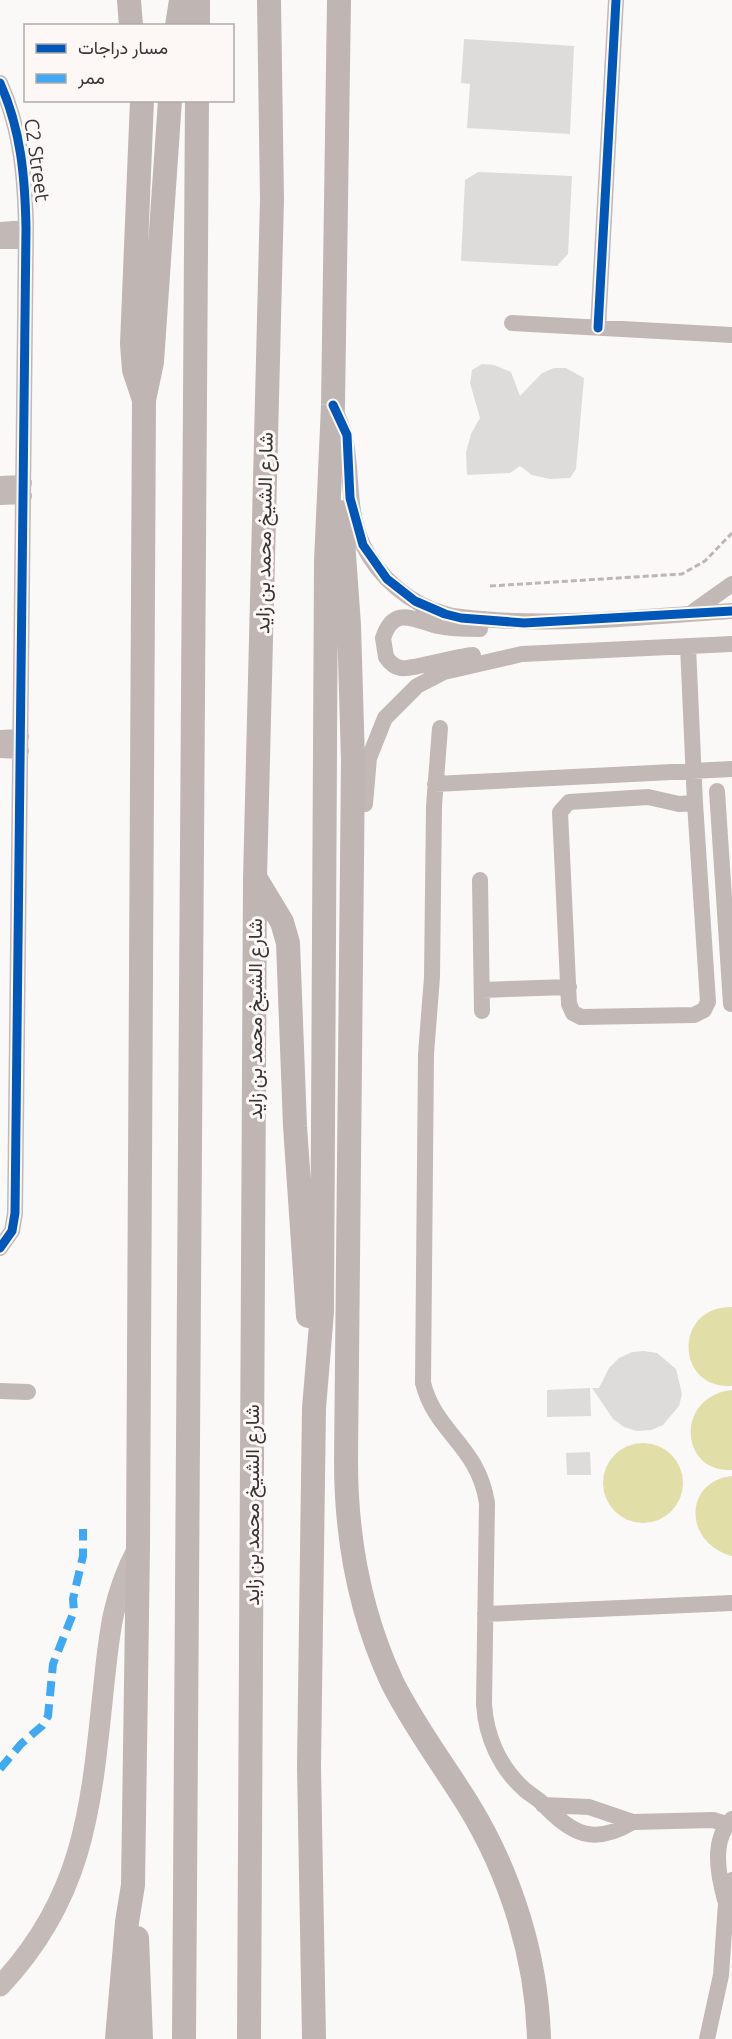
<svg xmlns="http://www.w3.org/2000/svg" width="732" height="2039" viewBox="0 0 732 2039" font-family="Ubuntu,Vazirmatn,sans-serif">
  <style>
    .water { fill: #e1dea8 }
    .building { fill: #dedcda }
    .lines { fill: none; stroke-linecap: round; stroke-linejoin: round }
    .path { stroke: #bcb6b4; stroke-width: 3; stroke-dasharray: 6 3; stroke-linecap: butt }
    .minor { stroke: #c2b8b6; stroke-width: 16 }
    .major { stroke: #c4bab8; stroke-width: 21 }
    .highway { stroke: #bfb5b3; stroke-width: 24 }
    .quiet { stroke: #3fa9f5; stroke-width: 8; stroke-dasharray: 15 8; stroke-linecap: butt }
    .cycleway-casing { stroke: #fdf8f5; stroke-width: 13 }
    .cycleway { stroke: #0057b8; stroke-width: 9 }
    .labels { text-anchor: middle; stroke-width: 6; stroke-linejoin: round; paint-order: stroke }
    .street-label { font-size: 20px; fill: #373534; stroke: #fdf8f5 }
  </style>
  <rect width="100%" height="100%" fill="#fbf9f7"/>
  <path class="water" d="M732 1307V1386C675 1390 673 1306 732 1307Z
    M732 1390V1470C679 1473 675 1396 732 1390Z
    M603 1483a40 40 0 1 1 80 0a40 40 0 1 1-80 0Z
    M732 1476V1556H731C683 1542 684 1481 732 1476Z"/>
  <path class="building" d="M464 39 574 46 570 134 467 128 470 84 461 83Z
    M478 172 572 176 568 254 557 266 461 261 465 180Z
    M482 364 494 365 511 372 520 396 542 373 554 368H566L584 378 576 469 570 478 550 479 532 475 520 466 510 473 467 475 466 452 471 434 480 418 470 383 472 370Z
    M644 1351 657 1353 676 1369 682 1394 679 1406 663 1425 651 1430 637 1431 624 1427 613 1419 592 1388H599L609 1368 619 1358 632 1352Z
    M590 1388 591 1416 547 1417V1390Z
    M590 1452 591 1475H567L566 1453Z"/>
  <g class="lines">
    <path class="path" d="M490 586 682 574 705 561 732 533"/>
    <path class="minor" d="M0 83C21 129 25 177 26 228L15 1213 12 1231 0 1248
      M0 230 26 228
      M0 241H26
      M512 323 732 335
      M598 328 616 0
      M334 409C358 450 342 501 363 545 379 578 410 604 445 614 461 619 478 618 495 620 573 625 653 616 732 611
      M0 484 24 483
      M0 497 24 496
      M694 611 732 584
      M688 646 695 803
      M473 655C457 656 410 670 401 668 394 667 390 663 386 657L383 638C394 605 414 620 438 626 452 629 466 629 480 629
      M440 728 434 806 432 977 426 1054 423 1383C436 1434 478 1445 487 1503L484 1704C486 1737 500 1768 525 1790 531 1795 538 1799 543 1804 572 1834 593 1846 633 1822
      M0 738 21 737
      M0 750 21 751
      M435 784 732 769
      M717 791 731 1004
      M648 797 679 804 695 803 708 1002 704 1010 694 1015 581 1017 573 1013 569 1004 560 812 569 802Z
      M365 804 369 758 385 718 417 686 444 672 522 654 732 644
      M480 880 482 1011
      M482 990 569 987
      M0 1391 28 1392
      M485 1614 732 1603
      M543 1805 589 1807 633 1822 713 1820 726 1824
      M725 1900C718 1874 711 1840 732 1819
      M707 2039 721 1975 726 1903 732 1880"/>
    <path class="major" d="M0 1986C84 1897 91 1808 103 1693 109 1637 111 1599 138 1548"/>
    <path class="highway" d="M129 0 131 26
      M177 26 181 0
      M198 26V0
      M142 100 132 344 134 370 144 400
      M341 512 349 625 353 761 346 1461C346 1539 359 1611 392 1682 414 1726 443 1764 469 1806 511 1875 537 1958 539 2039
      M256 879 282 922 288 943 295 1126 308 1316
      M137 1938 141 2039
      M117 2039 127 1922 133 1885 138 1548 144 400 152 362 170 100
      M184 2039 197 100
      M249 2039 255 879 272 199 269 0
      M314 2039 309 1766 314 1408 322 1312 326 562 333 405 339 0"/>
    <path class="quiet" d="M0 1769 21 1744 42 1726 48 1716 53 1664 74 1611 73 1599 83 1556V1529"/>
    <defs>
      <path id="cycleway" d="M0 83C21 129 25 177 26 228L15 1213 12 1231 0 1248
        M598 328 616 0
        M333 405 347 435 350 498 363 545 387 579 415 601 445 614 461 618 524 623 732 611"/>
    </defs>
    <use href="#cycleway" class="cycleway-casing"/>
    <use href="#cycleway" class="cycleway"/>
  </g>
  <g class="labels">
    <g class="street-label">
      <text transform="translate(37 160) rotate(82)" y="7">C2 Street</text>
      <text transform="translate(264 533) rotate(-89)" y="7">شارع الشيخ محمد بن زايد</text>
      <text transform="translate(255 1019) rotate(-90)" y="7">شارع الشيخ محمد بن زايد</text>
      <text transform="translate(252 1505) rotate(-90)" y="7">شارع الشيخ محمد بن زايد</text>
    </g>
  </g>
  <rect x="24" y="24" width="210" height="78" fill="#fdf8f5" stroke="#aeaaa8" stroke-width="1.5"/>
  <rect x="36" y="44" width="30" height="9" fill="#0057b8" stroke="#aeaaa8" stroke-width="1.5"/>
  <text x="78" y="54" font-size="18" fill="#373534">مسار دراجات</text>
  <rect x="36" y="74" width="30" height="9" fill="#3fa9f5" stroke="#aeaaa8" stroke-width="1.5"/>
  <text x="78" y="84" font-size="18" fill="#373534">ممر</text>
</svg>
